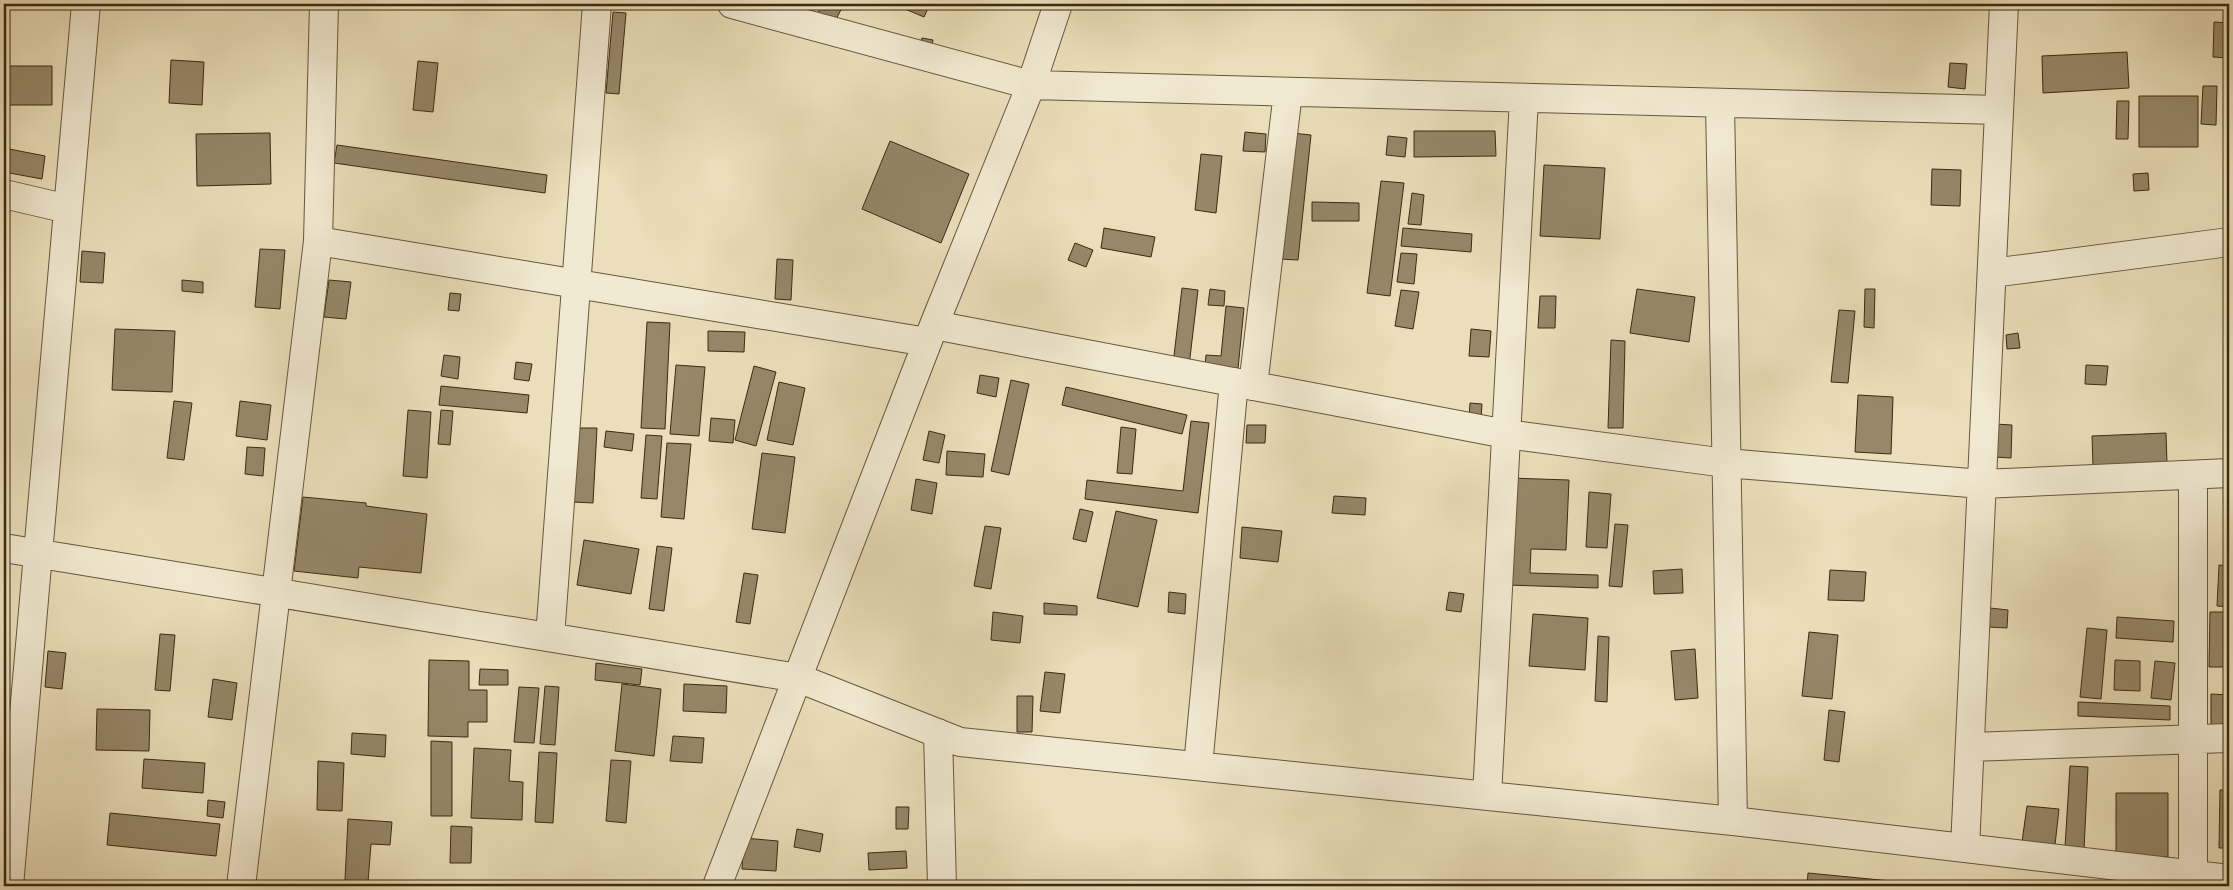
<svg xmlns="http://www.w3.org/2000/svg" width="2233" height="890" viewBox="0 0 2233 890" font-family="'IM FELL English',serif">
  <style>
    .building { fill: #968869; stroke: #3c2911 }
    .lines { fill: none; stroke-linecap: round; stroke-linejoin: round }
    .minor-casing { stroke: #68563b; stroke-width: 30 }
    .minor { stroke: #f1ead2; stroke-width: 28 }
  </style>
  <rect width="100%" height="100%" fill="#eadfba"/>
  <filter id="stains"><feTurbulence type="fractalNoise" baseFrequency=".004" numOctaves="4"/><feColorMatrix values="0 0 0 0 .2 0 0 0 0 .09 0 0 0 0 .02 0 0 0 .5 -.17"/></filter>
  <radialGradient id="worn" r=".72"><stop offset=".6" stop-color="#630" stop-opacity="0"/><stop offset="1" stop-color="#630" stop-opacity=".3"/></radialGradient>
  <path class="building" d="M822 4H844L834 23 817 15Z
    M908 4H930L924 17 905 9Z
    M613 12 626 13 619 94 606 93Z
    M2214 22 2229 23V58L2213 57Z
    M922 38 933 40 931 49 920 47Z
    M2127 52 2129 88 2043 93 2042 56Z
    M171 60 204 62 202 105 169 103Z
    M418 61 438 63 433 112 413 110Z
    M1950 63 1967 64 1965 89 1948 87Z
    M4 66H52V105H4Z
    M2203 86H2217L2216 125 2201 124Z
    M2139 96H2198V147H2139Z
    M2117 101H2129L2128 139H2116Z
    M1414 131H1495L1496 156 1414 157Z
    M1245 132 1266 134 1265 152 1243 151Z
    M270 133 271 184 197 186 196 134Z
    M1292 133 1311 135 1298 260 1279 259Z
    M1388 136 1407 138 1405 157 1386 155Z
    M890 141 969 174 941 243 862 209Z
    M337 145 547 175 545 193 334 163Z
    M4 148 45 156 42 179 4 172Z
    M1201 154 1222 156 1216 213 1195 210Z
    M1544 165 1605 168 1600 239 1540 236Z
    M1932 169 1961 170 1960 206 1931 205Z
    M2148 173 2149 190 2134 191 2133 174Z
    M1381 181 1404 183 1390 296 1367 293Z
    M1412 193 1424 195 1421 225 1408 224Z
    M1312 202 1359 203V221H1312Z
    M1104 228 1155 237 1151 257 1101 248Z
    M1403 228 1472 234 1471 252 1401 246Z
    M1075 243 1093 250 1086 267 1068 260Z
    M260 249 285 250 280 309 255 307Z
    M82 251 105 253 103 283 80 282Z
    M1401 253 1417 254 1414 284 1397 282Z
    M777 259 793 260 791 300 775 299Z
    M182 280 203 282V293L182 291Z
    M329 280 351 282 346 319 324 317Z
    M1182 288 1198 290 1189 366 1173 364Z
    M1210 289 1225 291 1224 306 1208 305Z
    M1637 289 1695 297 1689 342 1630 333Z
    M1865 289H1875L1874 328 1864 327Z
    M1401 290 1419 292 1413 329 1395 326Z
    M450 293 461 294 459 311 448 310Z
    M1540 296H1556L1555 328H1538Z
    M1226 306 1244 308 1237 379 1204 375 1206 355 1221 356Z
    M1839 310 1855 311 1848 383 1831 382Z
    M647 322 670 323 665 429 641 428Z
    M115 329 175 331 172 392 112 390Z
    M1471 329 1491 331 1489 357 1469 356Z
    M708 331 745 332 744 352 708 351Z
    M2018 333 2020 348 2007 349 2006 335Z
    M1611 340 1625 341 1623 428H1608Z
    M444 355 460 357 458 379 441 376Z
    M516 362 532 364 529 381 514 379Z
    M676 365 705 367 699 436 670 434Z
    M2086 365 2108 366 2106 385 2085 384Z
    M754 366 776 372 756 446 735 440Z
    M980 375 999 378 996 397 977 393Z
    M1011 380 1029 384 1009 475 991 471Z
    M779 382 805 388 793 445 767 440Z
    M441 386 529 395 527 413 439 405Z
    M1066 387 1187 415 1182 434 1062 405Z
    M1858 395 1893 397 1891 454 1855 452Z
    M174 401 192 403 184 460 167 458Z
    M240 401 271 405 267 440 236 436Z
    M1470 403 1482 404 1481 419 1469 418Z
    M408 410 431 412 427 478 403 476Z
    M441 410 453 411 450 445 438 444Z
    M711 418 735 420 733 443 709 441Z
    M1191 421 1209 423 1198 513 1085 499 1087 480 1183 491Z
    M1995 424 2012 425 2011 458 1994 457Z
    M1247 425H1266L1265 443H1246Z
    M1121 427 1136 429 1132 474 1117 473Z
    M577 428H597L593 503 573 502Z
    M606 431 634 434 632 451 604 447Z
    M929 431 945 435 939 463 923 460Z
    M2166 433 2167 463 2093 466 2092 436Z
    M646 435 662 436 657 499 641 498Z
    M667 443 691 444 684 519 661 517Z
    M247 447 265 448 263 476 245 474Z
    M947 451 985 454 983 477 946 475Z
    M762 453 795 457 785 533 752 529Z
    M1510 478 1569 480 1566 550 1531 549 1530 573 1598 575V588L1507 585Z
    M916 479 937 483 932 514 911 510Z
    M1589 492 1611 494 1607 548 1586 547Z
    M1334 496 1366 498 1365 515 1332 513Z
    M303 497 366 503V506L427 514 421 573 359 567 358 578 294 571Z
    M1080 509 1093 512 1086 542 1073 539Z
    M1116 511 1157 520 1138 607 1097 598Z
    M1615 524 1628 525 1622 587 1609 586Z
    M985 526 1001 528 991 589 974 586Z
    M1242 527 1282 531 1278 562 1240 558Z
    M584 540 639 549 631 594 577 585Z
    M657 546 672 548 664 611 649 609Z
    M2219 565 2229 566V607L2217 606Z
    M1682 569 1683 593 1654 594 1653 571Z
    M1830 570 1866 572 1864 601 1828 600Z
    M744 573 758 575 750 624 736 622Z
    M1169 592 1186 594 1185 614 1168 612Z
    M1449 592 1464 594 1461 612 1446 610Z
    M1044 603 1077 606V615L1044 614Z
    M1990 608 2008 610 2007 628 1988 627Z
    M993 612 1023 616 1020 643 991 640Z
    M2210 612H2229V667H2209Z
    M1533 614 1588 618 1585 670 1529 666Z
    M2117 617 2174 621 2173 642 2116 638Z
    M2087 628 2107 630 2101 699 2080 697Z
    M1809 632 1838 635 1832 699 1802 696Z
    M160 634 175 635 170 691 155 690Z
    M1598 636 1609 637 1607 702 1595 701Z
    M1695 649 1698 698 1675 700 1671 651Z
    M48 651 66 653 62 689 45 687Z
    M429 660 469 661V690H487V722H468V737L428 736Z
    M2115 660 2140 661V691L2114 690Z
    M2155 661 2175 663 2171 700 2151 698Z
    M596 663 642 669 640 685 595 680Z
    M480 669 508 670V685H479Z
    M1045 672 1065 674 1060 713 1040 711Z
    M213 679 237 683 232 720 208 717Z
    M622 684 661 689 654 756 615 751Z
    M684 684 727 686 726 713 683 711Z
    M545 686 559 687 555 745 540 744Z
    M519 687 539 688 534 743 514 742Z
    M2211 694 2229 695V727H2211Z
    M1017 696H1033L1032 732H1017Z
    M2078 702 2170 706V720L2078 716Z
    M97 709 150 710 149 751 96 750Z
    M1829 710 1845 712 1839 762 1824 760Z
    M352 733 386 735 385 757 351 754Z
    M673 736 704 738 702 763 670 761Z
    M431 741 452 742V816H431Z
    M474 748 511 750 509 781 523 782 522 820 471 818Z
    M539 752 557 753 553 823 535 822Z
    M144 759 205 763 203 793 142 788Z
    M611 760 631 761 626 823 606 821Z
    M318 761 344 763 342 811 317 810Z
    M2070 766 2088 767 2084 849 2065 847Z
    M2220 790H2229V848H2219Z
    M2116 793H2168V857L2116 856Z
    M208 800 225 802 223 818 207 816Z
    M2027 806 2059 809 2055 845 2022 842Z
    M896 807H909L908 829H896Z
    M110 813 220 824 216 856 107 845Z
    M348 819 392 822 390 845 371 844 368 882 345 880Z
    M451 826 472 827 471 863H450Z
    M797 829 823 834 820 852 794 847Z
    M744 838 778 841 776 871 742 869Z
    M906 851 907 868 869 870 868 853Z
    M1808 873 1932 885V886H1807Z"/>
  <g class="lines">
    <defs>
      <path id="minor" d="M732 4 1031 85 1999 110
        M1720 103 1733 821
        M4 194 68 209
        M318 241 927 342
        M1992 273 2229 242
        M934 325 1506 434 1726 463 1982 484 2229 473
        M1253 386 1288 92
        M4 548 798 678 960 742 1733 821 2229 879
        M550 637 597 4
        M938 733 942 886
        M1970 747 2229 738
        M1198 766 1234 382
        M1487 796 1524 98
        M1965 848 2004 4
        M2193 874V475
        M9 886 86 4
        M241 886 318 241 324 4
        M717 886 934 325 1031 85 1058 4"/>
    </defs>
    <use href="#minor" class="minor-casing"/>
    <use href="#minor" class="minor"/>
  </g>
  <rect width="2233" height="890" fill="none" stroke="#eadfba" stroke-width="20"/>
  <rect x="5" y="5" width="2223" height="880" fill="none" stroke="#3c2911" stroke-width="2.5"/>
  <rect x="10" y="10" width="2213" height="870" fill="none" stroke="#3c2911"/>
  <rect width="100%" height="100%" filter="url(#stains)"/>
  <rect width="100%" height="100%" fill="url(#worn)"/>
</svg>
